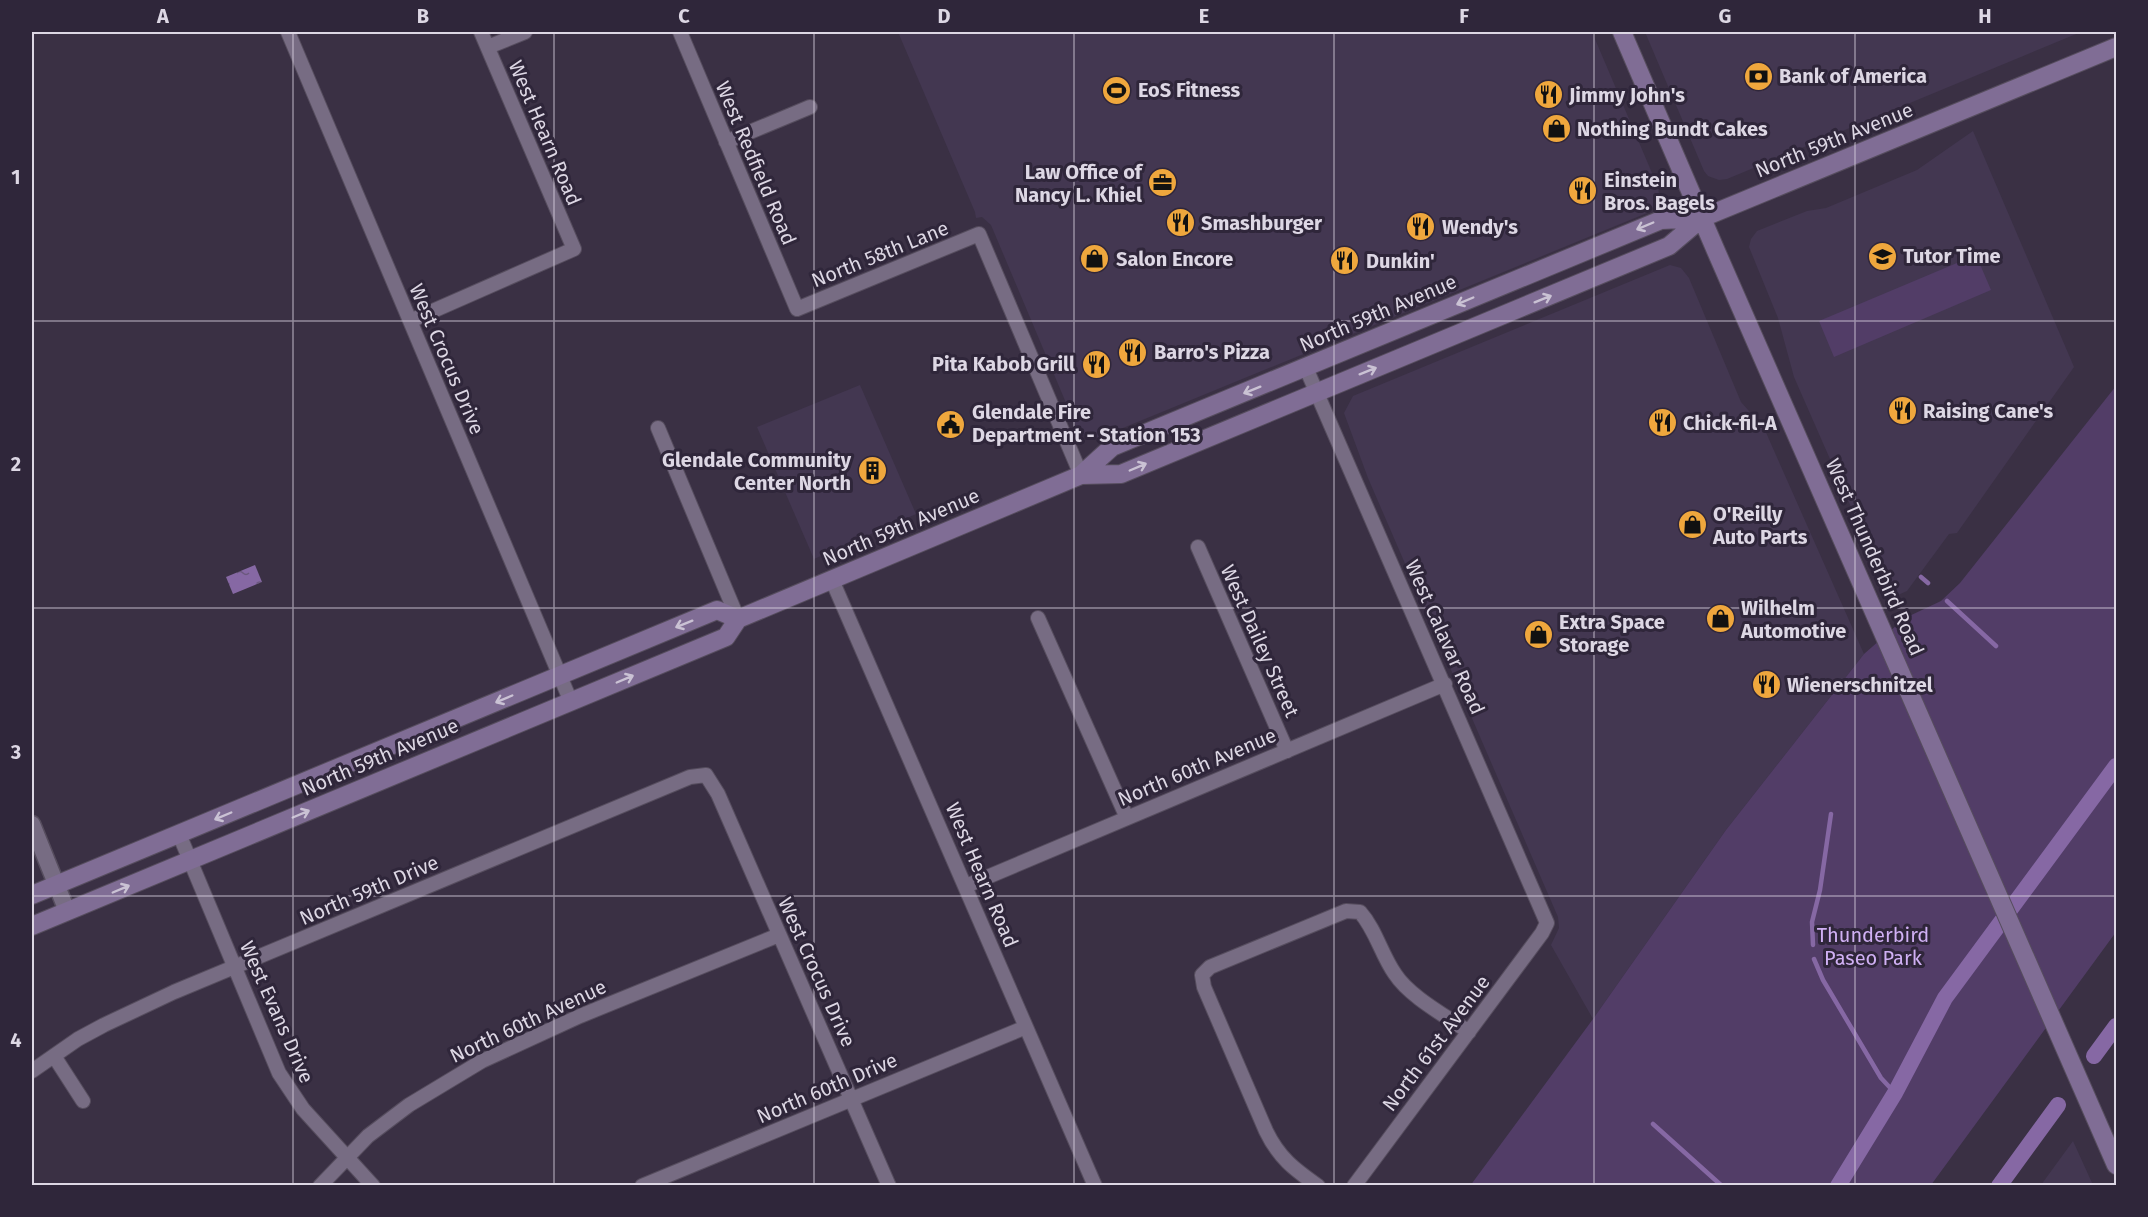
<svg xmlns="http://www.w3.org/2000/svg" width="2148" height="1217" viewBox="0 0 2148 1217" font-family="'Fira Sans',sans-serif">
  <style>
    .built { fill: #433751 }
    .green { fill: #523d67 }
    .water { fill: url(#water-ripples) }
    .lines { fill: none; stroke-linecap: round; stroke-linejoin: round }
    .stream { stroke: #8668a4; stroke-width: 4.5 }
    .canal { stroke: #8668a4; stroke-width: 16 }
    .minor-casing { stroke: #564d5e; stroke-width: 16 }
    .tertiary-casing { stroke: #564d5e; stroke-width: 19 }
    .secondary-casing { stroke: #564d5e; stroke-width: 20 }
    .minor { stroke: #776c83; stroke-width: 14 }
    .tertiary { stroke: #776c83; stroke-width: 16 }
    .secondary { stroke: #806d95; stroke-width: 18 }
    .oneway { stroke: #cac2d4 }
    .grid { fill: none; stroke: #ddd7e4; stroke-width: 1.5; stroke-opacity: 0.55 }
    .labels { text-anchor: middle; stroke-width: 6; stroke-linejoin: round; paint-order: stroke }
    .poi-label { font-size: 20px; font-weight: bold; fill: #ddd7e4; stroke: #2f263a; text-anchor: start }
    .street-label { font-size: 20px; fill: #ddd7e4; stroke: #2f263a }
    .park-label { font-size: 20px; fill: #d0b0f4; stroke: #2f263a }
    .neatline { fill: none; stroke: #ddd7e4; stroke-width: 2 }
    .grid-label { font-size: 20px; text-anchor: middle; font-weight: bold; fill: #ddd7e4 }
  </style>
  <defs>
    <pattern id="water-ripples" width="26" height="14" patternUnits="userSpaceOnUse" patternTransform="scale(1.5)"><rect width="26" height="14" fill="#8668a4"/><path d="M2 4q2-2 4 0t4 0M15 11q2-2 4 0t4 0" fill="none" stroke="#6b587e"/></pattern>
  </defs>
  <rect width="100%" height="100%" fill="#3a3044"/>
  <path class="built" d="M898 32H1592L1658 187 1659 195 1653 207 1647 213 1101 437 1092 438 1083 435 1077 429 991 225 982 217 976 218 975 212Z
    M1645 32H2081L1727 179 1719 180 1708 176 1704 171Z
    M1973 131 2074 367 1957 533 1949 534 1907 591 1891 598 1794 377 1778 318 1749 247 1751 239 1757 231 1807 211 1826 208 1917 170Z
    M1670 265 1681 268 1689 278 1741 402 1764 428 1864 654 1726 830 1593 1019 1551 945 1559 928 1558 917 1368 478 1344 413 1353 396Z
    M860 385 916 514 814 559 757 427Z
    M2073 1141 2093 1185H2041Z"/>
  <path class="green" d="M1976 255 1991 290 1834 357 1819 321Z
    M2116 386V932L1931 1185 1470 1186 1593 1019 1726 830 1864 654 1905 618 1941 601 1960 583Z"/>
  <path class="water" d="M255 565 262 582 233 594 226 577Z"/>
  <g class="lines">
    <path class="stream" d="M1921 577 1928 583
      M1947 601 1996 646
      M1813 945 1812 922 1820 890 1831 814
      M1814 959 1823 980 1881 1078 1895 1093
      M1653 1124 1722 1186"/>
    <path class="canal" d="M2094 1056 2116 1026
      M1838 1186 1895 1093 1945 998 2116 766
      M1999 1186 2058 1105"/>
    <defs>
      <path id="minor" d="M288 32 571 702
        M680 32 797 309 979 234 1081 475
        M488 47 525 32
        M726 142 810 107
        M410 321 574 249 481 32
        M1306 368 1547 923 1542 933 1354 1186
        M658 428 738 619
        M1198 547 1287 751
        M832 580 1095 1186
        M1038 618 1127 818
        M179 834 279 1073 303 1109 373 1186
        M966 886 1445 684
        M54 1056 83 1101
        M32 1071 78 1039 104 1025 174 992 690 777 706 775 718 794 889 1186
        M320 1186 368 1136 409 1105 482 1061 580 1016 779 935
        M642 1186 1026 1027
        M1318 1186C1294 1169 1279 1158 1266 1131L1204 987 1202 975 1210 967 1346 911 1360 912C1376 930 1381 954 1395 974 1410 997 1446 1016 1469 1032"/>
      <path id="tertiary" d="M32 824 67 911"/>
      <path id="secondary" d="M1622 32 1716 251 2116 1165
        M1081 475 1121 474 1669 246 1702 218 2116 47
        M32 895 717 610 738 619
        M32 926 726 637 738 619 1081 475 1112 447 1661 220 1702 218"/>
    </defs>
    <use href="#minor" class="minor-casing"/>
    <use href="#tertiary" class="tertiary-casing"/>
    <use href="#secondary" class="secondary-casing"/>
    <use href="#minor" class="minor"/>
    <use href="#tertiary" class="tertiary"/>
    <use href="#secondary" class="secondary"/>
  </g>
  <defs><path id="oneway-shaft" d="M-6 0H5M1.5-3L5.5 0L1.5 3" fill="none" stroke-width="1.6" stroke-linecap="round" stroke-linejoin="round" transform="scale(1.5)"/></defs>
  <g class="oneway">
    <use href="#oneway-shaft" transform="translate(1645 226) rotate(157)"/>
    <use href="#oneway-shaft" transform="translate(1543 299) rotate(-22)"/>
    <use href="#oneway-shaft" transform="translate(1465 301) rotate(157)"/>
    <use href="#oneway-shaft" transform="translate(1368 371) rotate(-22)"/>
    <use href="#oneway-shaft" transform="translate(1252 390) rotate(158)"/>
    <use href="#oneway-shaft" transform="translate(1138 467) rotate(-23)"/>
    <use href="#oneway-shaft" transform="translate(684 624) rotate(158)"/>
    <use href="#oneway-shaft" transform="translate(625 679) rotate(-23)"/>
    <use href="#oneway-shaft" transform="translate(504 699) rotate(157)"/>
    <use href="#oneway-shaft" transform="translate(301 814) rotate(-23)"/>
    <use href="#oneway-shaft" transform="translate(223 816) rotate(157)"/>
    <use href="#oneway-shaft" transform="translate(121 889) rotate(-23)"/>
  </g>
  <path class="grid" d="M293 32V1186M554 32V1186M814 32V1186M1074 32V1186M1334 32V1186M1594 32V1186M1855 32V1186M32 321H2116M32 608H2116M32 896H2116"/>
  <defs>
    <symbol id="bank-disc" viewBox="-11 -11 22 22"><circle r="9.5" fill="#efa73d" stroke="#2f263a"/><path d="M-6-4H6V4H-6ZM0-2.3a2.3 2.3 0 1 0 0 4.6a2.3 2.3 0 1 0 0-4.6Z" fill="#111"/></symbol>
    <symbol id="stadium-disc" viewBox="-11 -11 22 22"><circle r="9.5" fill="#efa73d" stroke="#2f263a"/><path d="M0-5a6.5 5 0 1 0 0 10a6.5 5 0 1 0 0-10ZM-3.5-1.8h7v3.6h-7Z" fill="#111"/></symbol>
    <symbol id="restaurant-disc" viewBox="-11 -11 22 22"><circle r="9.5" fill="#efa73d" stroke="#2f263a"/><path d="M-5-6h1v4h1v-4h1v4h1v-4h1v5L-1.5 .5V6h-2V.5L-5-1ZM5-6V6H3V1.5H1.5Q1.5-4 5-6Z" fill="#111"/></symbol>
    <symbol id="shop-disc" viewBox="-11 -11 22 22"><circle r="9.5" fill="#efa73d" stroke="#2f263a"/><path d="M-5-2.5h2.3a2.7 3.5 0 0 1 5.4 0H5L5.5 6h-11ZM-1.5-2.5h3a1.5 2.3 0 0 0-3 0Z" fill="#111"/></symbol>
    <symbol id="office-disc" viewBox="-11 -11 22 22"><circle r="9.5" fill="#efa73d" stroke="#2f263a"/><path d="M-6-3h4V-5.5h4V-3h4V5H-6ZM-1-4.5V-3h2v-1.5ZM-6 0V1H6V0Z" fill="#111"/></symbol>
    <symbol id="school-disc" viewBox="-11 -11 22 22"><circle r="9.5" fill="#efa73d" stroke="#2f263a"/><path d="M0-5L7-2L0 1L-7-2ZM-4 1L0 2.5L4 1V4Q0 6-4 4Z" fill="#111"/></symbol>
    <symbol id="civic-disc" viewBox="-11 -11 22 22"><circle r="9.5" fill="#efa73d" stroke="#2f263a"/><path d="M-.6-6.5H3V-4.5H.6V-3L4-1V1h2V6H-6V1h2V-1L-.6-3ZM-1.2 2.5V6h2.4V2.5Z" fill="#111"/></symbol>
    <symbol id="building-disc" viewBox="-11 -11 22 22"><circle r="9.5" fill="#efa73d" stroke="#2f263a"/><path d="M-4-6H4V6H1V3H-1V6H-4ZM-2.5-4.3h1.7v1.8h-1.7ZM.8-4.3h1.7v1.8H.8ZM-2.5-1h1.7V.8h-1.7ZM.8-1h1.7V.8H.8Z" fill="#111"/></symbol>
  </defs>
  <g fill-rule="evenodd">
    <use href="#bank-disc" x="1742" y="60" width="33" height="33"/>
    <use href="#stadium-disc" x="1100" y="74" width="33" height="33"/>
    <use href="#restaurant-disc" x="1532" y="78" width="33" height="33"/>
    <use href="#shop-disc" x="1540" y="112" width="33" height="33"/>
    <use href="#office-disc" x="1146" y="166" width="33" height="33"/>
    <use href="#restaurant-disc" x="1566" y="174" width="33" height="33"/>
    <use href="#restaurant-disc" x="1164" y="206" width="33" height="33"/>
    <use href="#restaurant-disc" x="1404" y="210" width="33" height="33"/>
    <use href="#school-disc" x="1866" y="240" width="33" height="33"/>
    <use href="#shop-disc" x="1078" y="242" width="33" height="33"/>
    <use href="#restaurant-disc" x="1328" y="244" width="33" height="33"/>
    <use href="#restaurant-disc" x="1116" y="336" width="33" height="33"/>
    <use href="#restaurant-disc" x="1080" y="348" width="33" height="33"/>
    <use href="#restaurant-disc" x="1886" y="394" width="33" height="33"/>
    <use href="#restaurant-disc" x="1646" y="406" width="33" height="33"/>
    <use href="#civic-disc" x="934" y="408" width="33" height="33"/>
    <use href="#building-disc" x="856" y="454" width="33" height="33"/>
    <use href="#shop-disc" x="1676" y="508" width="33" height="33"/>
    <use href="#shop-disc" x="1704" y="602" width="33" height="33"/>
    <use href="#shop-disc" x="1522" y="618" width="33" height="33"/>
    <use href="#restaurant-disc" x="1750" y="668" width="33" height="33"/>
  </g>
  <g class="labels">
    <g class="poi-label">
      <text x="1779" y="83">Bank of America</text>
      <text x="1138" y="97">EoS Fitness</text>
      <text x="1569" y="102">Jimmy John's</text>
      <text x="1577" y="136">Nothing Bundt Cakes</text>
      <text x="1142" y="179" text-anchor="end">Law Office of<tspan x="1142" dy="23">Nancy L. Khiel</tspan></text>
      <text x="1604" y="187">Einstein<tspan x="1604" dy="23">Bros. Bagels</tspan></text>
      <text x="1201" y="230">Smashburger</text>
      <text x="1442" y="234">Wendy's</text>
      <text x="1903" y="263">Tutor Time</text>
      <text x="1116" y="266">Salon Encore</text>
      <text x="1366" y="268">Dunkin'</text>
      <text x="1154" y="359">Barro's Pizza</text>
      <text x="1075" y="371" text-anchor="end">Pita Kabob Grill</text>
      <text x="1923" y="418">Raising Cane's</text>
      <text x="972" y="419">Glendale Fire<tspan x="972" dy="23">Department - Station 153</tspan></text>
      <text x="1683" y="430">Chick-fil-A</text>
      <text x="851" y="467" text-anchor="end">Glendale Community<tspan x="851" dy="23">Center North</tspan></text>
      <text x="1713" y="521">O'Reilly<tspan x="1713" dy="23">Auto Parts</tspan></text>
      <text x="1741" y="615">Wilhelm<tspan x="1741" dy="23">Automotive</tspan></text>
      <text x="1559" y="629">Extra Space<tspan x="1559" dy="23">Storage</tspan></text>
      <text x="1787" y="692">Wienerschnitzel</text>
    </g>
    <g class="street-label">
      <text transform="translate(545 133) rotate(67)" y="7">West Hearn Road</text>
      <text transform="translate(1834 140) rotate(-22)" y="7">North 59th Avenue</text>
      <text transform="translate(756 163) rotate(67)" y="7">West Redfield Road</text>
      <text transform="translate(880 254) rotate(-22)" y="7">North 58th Lane</text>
      <text transform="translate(1378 313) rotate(-23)" y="7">North 59th Avenue</text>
      <text transform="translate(447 359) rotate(67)" y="7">West Crocus Drive</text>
      <text transform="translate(901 527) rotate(-23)" y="7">North 59th Avenue</text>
      <text transform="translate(1875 557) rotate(66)" y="7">West Thunderbird Road</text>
      <text transform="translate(1445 637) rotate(66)" y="7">West Calavar Road</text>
      <text transform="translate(1260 641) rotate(66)" y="7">West Dailey Street</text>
      <text transform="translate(380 757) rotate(-23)" y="7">North 59th Avenue</text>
      <text transform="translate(1197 767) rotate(-23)" y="7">North 60th Avenue</text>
      <text transform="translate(982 875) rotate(67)" y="7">West Hearn Road</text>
      <text transform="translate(369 890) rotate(-23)" y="7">North 59th Drive</text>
      <text transform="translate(817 972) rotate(66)" y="7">West Crocus Drive</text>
      <text transform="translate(277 1012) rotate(66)" y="7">West Evans Drive</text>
      <text transform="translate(528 1021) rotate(-25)" y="7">North 60th Avenue</text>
      <text transform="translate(1436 1043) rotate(-53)" y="7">North 61st Avenue</text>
      <text transform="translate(827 1088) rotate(-23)" y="7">North 60th Drive</text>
    </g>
    <g class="park-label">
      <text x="1873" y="942">Thunderbird<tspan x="1873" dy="23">Paseo Park</tspan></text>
    </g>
  </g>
  <rect width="2148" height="1217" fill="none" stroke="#2f263a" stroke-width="66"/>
  <rect x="33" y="33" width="2082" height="1151" class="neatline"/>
  <g class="grid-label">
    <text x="163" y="23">A</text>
    <text x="423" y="23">B</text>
    <text x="684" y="23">C</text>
    <text x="944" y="23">D</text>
    <text x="1204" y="23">E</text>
    <text x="1464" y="23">F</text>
    <text x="1725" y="23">G</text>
    <text x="1985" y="23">H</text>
    <text x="16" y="184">1</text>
    <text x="16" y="471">2</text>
    <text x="16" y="759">3</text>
    <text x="16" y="1047">4</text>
  </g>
</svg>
